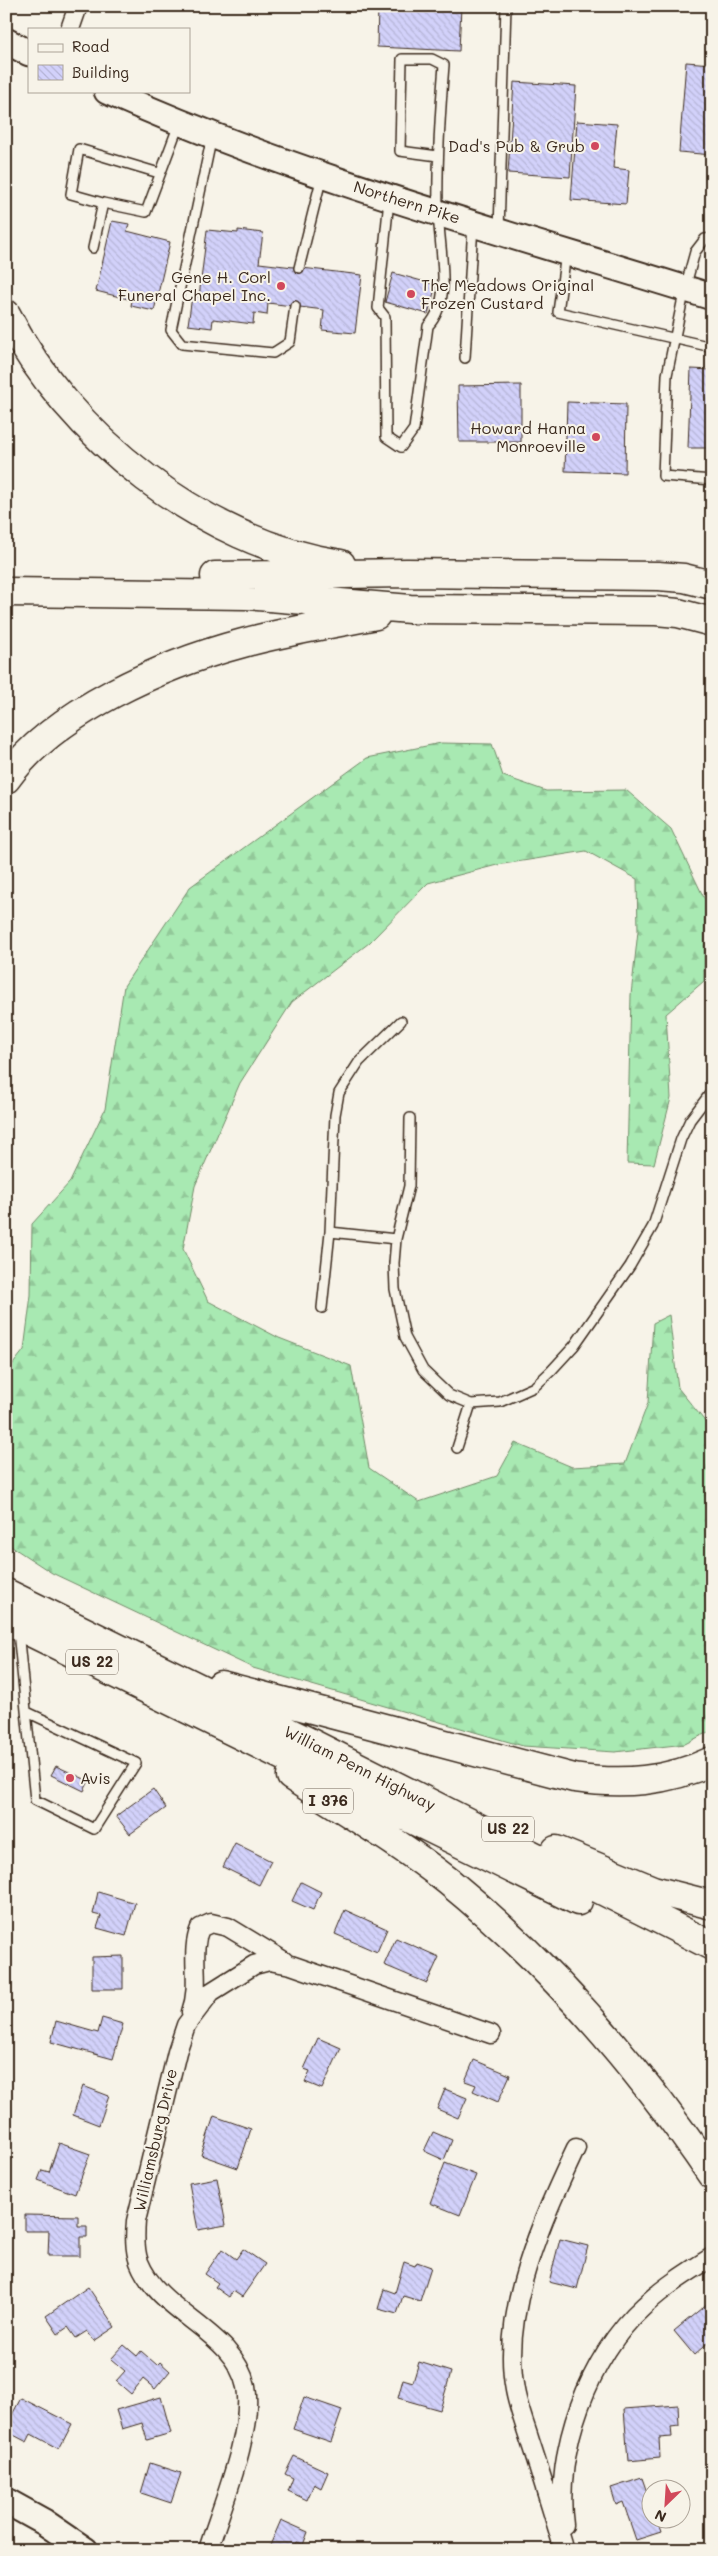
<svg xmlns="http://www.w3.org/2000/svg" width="718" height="2556" viewBox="0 0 718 2556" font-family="Mali,sans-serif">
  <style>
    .forest { fill: url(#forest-firs); stroke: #728a68 }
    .building { fill: url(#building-back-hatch); stroke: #3b2a1e }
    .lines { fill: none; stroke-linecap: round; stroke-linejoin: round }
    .lane-casing { stroke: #3b2a1e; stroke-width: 12 }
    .street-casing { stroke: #3b2a1e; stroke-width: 21 }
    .secondary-casing { stroke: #3b2a1e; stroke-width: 29 }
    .highway-casing { stroke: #3b2a1e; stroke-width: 31 }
    .lane { stroke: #f7f3e8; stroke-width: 9 }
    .street { stroke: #f7f3e8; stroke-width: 18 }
    .secondary { stroke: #f7f3e8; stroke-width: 25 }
    .highway { stroke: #f7f3e8; stroke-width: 28 }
    .poi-dot { fill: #d1495b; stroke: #f7f3e8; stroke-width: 2 }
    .labels { text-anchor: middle; stroke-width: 4; stroke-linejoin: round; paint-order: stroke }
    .shield { fill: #f7f3e8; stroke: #73665b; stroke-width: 1 }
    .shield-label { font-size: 15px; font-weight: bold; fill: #3b2a1e }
    .poi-label { font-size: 16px; fill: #3b2a1e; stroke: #f7f3e8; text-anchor: end }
    .street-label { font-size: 16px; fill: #3b2a1e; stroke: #f7f3e8 }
  </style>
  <defs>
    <pattern id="forest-firs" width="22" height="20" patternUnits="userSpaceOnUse" patternTransform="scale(1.25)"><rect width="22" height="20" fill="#a8e9b2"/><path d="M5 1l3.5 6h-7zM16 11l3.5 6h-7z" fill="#92c899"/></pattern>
    <pattern id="building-back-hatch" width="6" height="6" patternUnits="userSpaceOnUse" patternTransform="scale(1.25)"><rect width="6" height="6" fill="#d2d1fa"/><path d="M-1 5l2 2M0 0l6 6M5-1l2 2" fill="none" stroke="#b5b4d6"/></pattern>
  </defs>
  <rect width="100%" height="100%" fill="#f7f3e8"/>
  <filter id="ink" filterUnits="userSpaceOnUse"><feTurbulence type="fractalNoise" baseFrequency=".02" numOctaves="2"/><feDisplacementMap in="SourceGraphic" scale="10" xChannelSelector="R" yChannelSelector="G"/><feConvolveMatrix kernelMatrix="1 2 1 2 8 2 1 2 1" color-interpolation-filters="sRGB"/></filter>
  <g filter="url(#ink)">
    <path class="forest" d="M441 743 492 744 503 776 546 791 626 790 671 829 705 900 704 981 666 1014 671 1098 654 1164 627 1163 631 995 638 931 637 879 586 851 497 865 428 883 369 943 292 1002 240 1083 195 1186 183 1249 208 1301 279 1338 351 1366 369 1468 419 1502 497 1476 515 1443 572 1467 625 1464 648 1403 653 1323 669 1315 678 1388 712 1430V1730L685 1744 615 1752 523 1746 253 1668 52 1573 6 1543V1373L24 1350 31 1295 32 1224 70 1182 105 1109 124 986 190 887 367 758Z"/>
    <path class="building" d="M378 6H461L459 51 377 47Z
      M686 62 712 64V155L679 152Z
      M514 82 576 86 570 177 508 173Z
      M577 121 617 124 613 168 629 170 626 204 571 200Z
      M112 221 129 224 127 231 170 242 154 311 131 306 132 300 96 291Z
      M207 230 238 233V230L263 233 259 263 362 275 355 333 322 330 324 310 268 303 267 315 254 313 253 324 213 319 212 328 188 325 192 296 199 297Z
      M393 273 436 285 428 314 385 302Z
      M691 369 712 370V448H688Z
      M521 385V442H459L458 386Z
      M567 402 626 404 625 473 565 471Z
      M56 1766 89 1781 84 1791 51 1775Z
      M153 1789 166 1808 130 1834 116 1816Z
      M235 1843 271 1861 259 1885 223 1867Z
      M301 1882 321 1892 313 1910 292 1901Z
      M98 1892 135 1903 126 1936 97 1928 101 1916 93 1914Z
      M345 1910 387 1929 377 1952 335 1934Z
      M396 1938 439 1957 427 1983 384 1965Z
      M123 1956V1989H92V1957Z
      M102 2018 123 2024 113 2059 51 2042 56 2021 98 2033Z
      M318 2038 341 2048 322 2089 305 2082 310 2071 304 2069Z
      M474 2060 510 2075 498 2102 473 2091 476 2085 465 2081Z
      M83 2086 109 2096 99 2125 73 2115Z
      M445 2089 467 2098 458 2118 437 2109Z
      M214 2116 251 2129 238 2168 201 2155Z
      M433 2132 452 2140 444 2160 424 2151Z
      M59 2143 90 2154 75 2194 38 2180 42 2170 49 2172Z
      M445 2163 476 2175 460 2215 430 2203Z
      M217 2178 226 2225 198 2230 189 2183Z
      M25 2215 78 2216V2226H87V2237H80V2256H48L49 2231H25Z
      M560 2239 588 2246 577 2289 549 2282Z
      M222 2249 236 2259 243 2249 265 2264 242 2297 233 2291 229 2297 215 2287 218 2283 205 2274Z
      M404 2262 415 2266 417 2262 431 2267 420 2301 403 2296 397 2314 378 2309 384 2289 395 2293Z
      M88 2287 115 2327 94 2341 87 2331 76 2338 68 2327 58 2334 46 2316Z
      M708 2303 712 2307V2339L694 2355 674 2331Z
      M124 2345 137 2356 141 2351 157 2365 160 2362 170 2371 155 2389 143 2379 131 2394 116 2381 125 2371 111 2359Z
      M419 2362 451 2372 440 2410 398 2398 403 2379 413 2382Z
      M161 2397 171 2433 147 2440 142 2423 122 2429 116 2410Z
      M304 2397 342 2410 331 2442 293 2429Z
      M21 2398 72 2424 59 2449 31 2434 27 2442 6 2431V2426Z
      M678 2405 679 2426 671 2427 672 2437 659 2438 660 2458 628 2461 624 2409Z
      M294 2456 328 2472 321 2488 314 2484 307 2500 288 2491 293 2478 285 2474Z
      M150 2463 181 2473 171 2503 141 2493Z
      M642 2478 650 2501V2518H656L661 2532 636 2540 623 2502 616 2505 611 2488Z
      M281 2520 308 2532 303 2545 296 2542 292 2550H268Z"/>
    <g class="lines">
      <defs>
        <path id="lane" d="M212 136 171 330 182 344 273 353 290 342 295 306
          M389 200 378 308 385 317 386 437 401 447 414 429 428 326C437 317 442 301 443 288 444 262 439 236 438 211 437 162 440 114 444 65L432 59H402L400 151 438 156
          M103 203 71 194 79 149 159 173
          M499 230 506 6
          M712 238 705 239 695 252 685 288 667 375 663 476 712 480
          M93 248 103 203 146 212 179 124
          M566 253 558 312 712 347
          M299 268 322 176
          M465 358 473 225
          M410 1118 409 1186 396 1239 394 1263 395 1289 405 1337 423 1370 449 1395 471 1404 500 1402 534 1387 551 1371 574 1346 630 1266 653 1226 681 1139 690 1120 712 1091
          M396 1239 330 1232 335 1115 339 1093 359 1062 401 1021
          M322 1308 330 1232
          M457 1448 471 1404
          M18 1631 35 1800 94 1829 136 1763 27 1712"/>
        <path id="street" d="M70 29 78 6
          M191 2012C202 1983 189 1954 200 1928L211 1923 228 1927 284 1961
          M564 2525C554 2452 589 2355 644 2306 664 2287 688 2272 712 2257
          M208 2550C221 2508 254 2430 246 2387 234 2330 160 2315 139 2262 134 2249 135 2234 136 2221L177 2052 186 2025 211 1992 254 1965 269 1961 291 1965 491 2034
          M564 2550C553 2514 542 2477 530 2441 525 2425 518 2407 515 2390 500 2311 543 2218 576 2148"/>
        <path id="secondary" d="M6 41 29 53
          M107 91C299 178 511 234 712 297
          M6 2501 44 2522 85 2550"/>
        <path id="highway" d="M6 314C68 436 204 544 341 564
          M215 576 407 573 658 576 684 578 712 585
          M6 592 247 595 410 609 656 611 678 613 712 622
          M6 779C55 711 164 664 243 643 286 631 332 624 376 615
          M6 1593 307 1741 712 1946
          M6 1620 578 1901
          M221 1685 574 1778C622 1785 667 1782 712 1761
          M291 1776C343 1810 399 1842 448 1881 551 1965 637 2065 712 2175
          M556 1850 653 1890 712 1905"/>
      </defs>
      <use href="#lane" class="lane-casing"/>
      <use href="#street" class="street-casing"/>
      <use href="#secondary" class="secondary-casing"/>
      <use href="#highway" class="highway-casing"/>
      <use href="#lane" class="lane"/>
      <use href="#street" class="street"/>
      <use href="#secondary" class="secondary"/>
      <use href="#highway" class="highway"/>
    </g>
  </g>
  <g class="poi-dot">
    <circle cx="595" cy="146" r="5"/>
    <circle cx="281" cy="286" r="5"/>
    <circle cx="411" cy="294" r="5"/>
    <circle cx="596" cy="437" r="5"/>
    <circle cx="70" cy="1778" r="5"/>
  </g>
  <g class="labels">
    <g class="shield">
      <rect x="66" y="1649.5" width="52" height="25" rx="4"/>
      <rect x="303" y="1788.5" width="50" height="25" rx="4"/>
      <rect x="482" y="1816.5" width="52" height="25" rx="4"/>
    </g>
    <g class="shield-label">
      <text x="92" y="1667">US 22</text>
      <text x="328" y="1806">I 376</text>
      <text x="508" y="1834">US 22</text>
    </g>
    <g class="poi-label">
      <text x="585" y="152">Dad's Pub &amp; Grub</text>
      <text x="271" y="283">Gene H. Corl<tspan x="271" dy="18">Funeral Chapel Inc.</tspan></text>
      <text x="421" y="291" text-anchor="start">The Meadows Original<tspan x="421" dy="18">Frozen Custard</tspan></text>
      <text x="586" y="434">Howard Hanna<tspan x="586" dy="18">Monroeville</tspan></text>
      <text x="80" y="1784" text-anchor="start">Avis</text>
    </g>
    <g class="street-label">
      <text transform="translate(407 202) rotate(17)" y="6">Northern Pike</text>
      <text transform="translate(360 1768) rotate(27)" y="6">William Penn Highway</text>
      <text transform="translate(155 2140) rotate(-77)" y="6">Williamsburg Drive</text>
    </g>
  </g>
  <rect width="718" height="2556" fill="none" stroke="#f7f3e8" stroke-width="25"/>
  <rect x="12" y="12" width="693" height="2531" fill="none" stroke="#3b2a1e" stroke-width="2" filter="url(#ink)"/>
  <rect x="28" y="28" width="162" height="65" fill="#f7f3e8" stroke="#aca397"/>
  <rect x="38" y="44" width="25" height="8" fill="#f7f3e8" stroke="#aca397"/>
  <text x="72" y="52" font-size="15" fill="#3b2a1e">Road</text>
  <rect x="38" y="65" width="25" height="15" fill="url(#building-back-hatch)" stroke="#aca397"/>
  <text x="72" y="78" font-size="15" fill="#3b2a1e">Building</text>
  <g transform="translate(666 2504) rotate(205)"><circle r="24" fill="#f7f3e8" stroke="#aca397"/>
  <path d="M0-4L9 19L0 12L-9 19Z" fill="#d1495b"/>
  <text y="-8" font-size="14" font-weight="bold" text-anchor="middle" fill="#3b2a1e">N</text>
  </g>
</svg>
